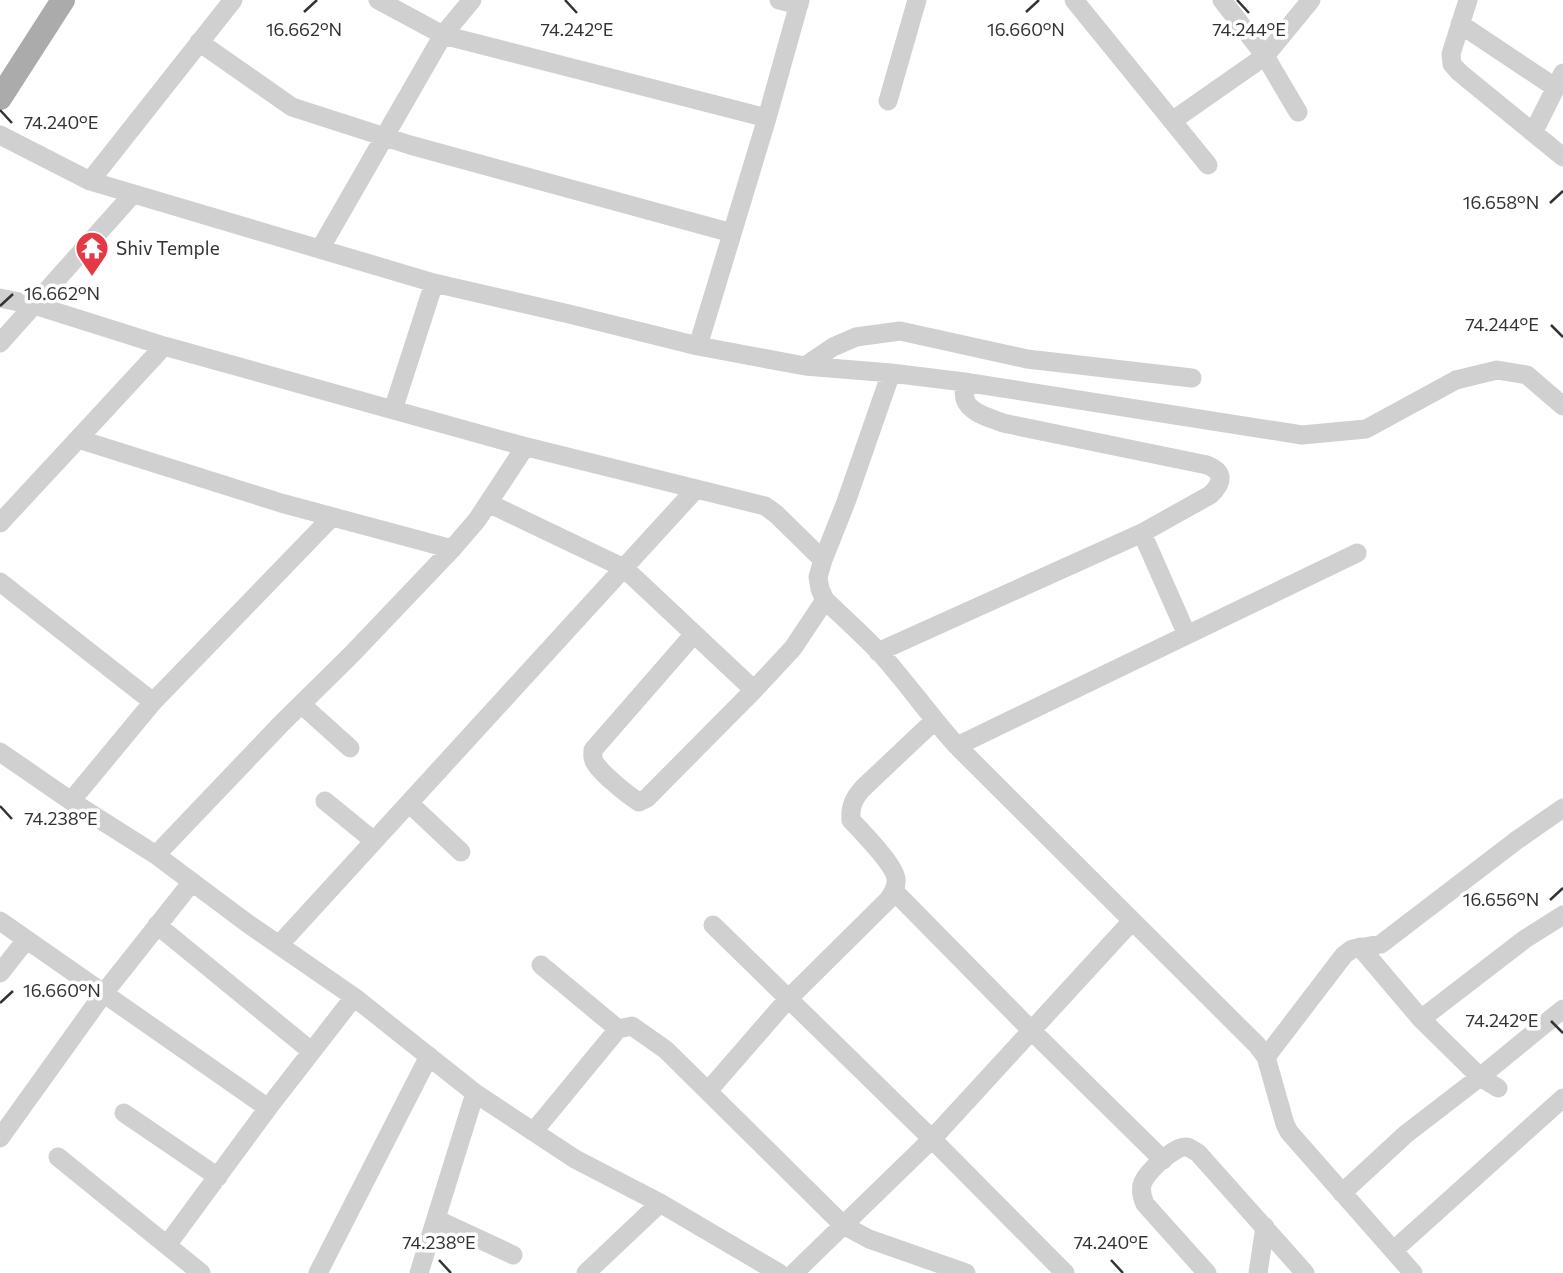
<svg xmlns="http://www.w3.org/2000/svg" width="1563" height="1273" viewBox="0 0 1563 1273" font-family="Commissioner,sans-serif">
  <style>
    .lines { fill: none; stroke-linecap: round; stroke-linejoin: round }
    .minor { stroke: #d0d0d0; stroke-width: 19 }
    .major { stroke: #ababab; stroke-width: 24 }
    .ticks { fill: none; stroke: #333; stroke-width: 2.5 }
    .labels { text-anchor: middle; stroke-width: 7; stroke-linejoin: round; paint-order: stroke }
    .poi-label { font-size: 19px; fill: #333; stroke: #fff; text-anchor: start }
    .ticks-label { font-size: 18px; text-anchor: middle; fill: #333; stroke: #fff; stroke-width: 7; stroke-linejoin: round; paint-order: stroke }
  </style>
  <rect width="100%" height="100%" fill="#fff"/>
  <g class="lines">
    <path class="minor" d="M378 0 443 35 767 118
      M779 0 799 5
      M1074 0 1208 165
      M1222 0 1265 56 1298 112
      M1468 0 1451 54 1452 64 1459 72 1563 157
      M1460 24 1556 88
      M199 42 292 107 410 145 732 233
      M888 101 917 0
      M1172 121 1265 56 1311 0
      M1534 131 1563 73
      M0 135 90 181 434 283 569 314 698 346 805 366 891 373 964 382 1302 435 1366 429 1456 380 1497 370 1527 375 1563 406
      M90 181 233 0
      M320 249 443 35 472 0
      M0 298 34 305 164 346 519 445 765 506 776 514 823 560
      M0 343 133 194
      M164 346 78 439 281 503 452 549
      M698 346 767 118 800 0
      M805 366 833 347 856 337 900 331 1027 359 1192 378
      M891 373 846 502 823 560 818 577 820 589 825 600C843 617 862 634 880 653 907 683 930 716 957 746L1257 1045 1266 1057 1285 1124 1289 1132 1413 1273
      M393 410 434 283
      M488 503 624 568 754 690 647 798 639 802C629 796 599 772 594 761 592 756 593 756 593 750L694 634
      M0 523 78 439
      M1142 533 1187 635
      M0 582 153 702
      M878 652 1142 533 1210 495C1223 483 1225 472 1207 465L1003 423C991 418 969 413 965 399 964 394 964 387 964 382
      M754 690 793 648 825 600
      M301 704 350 748
      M957 746 1357 553
      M0 752 71 801 156 855 247 923 354 997 475 1093 575 1159 660 1203 779 1273
      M71 801 153 702 332 517
      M325 801 374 841
      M409 803 461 852
      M156 855 281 724 352 654 452 549 477 520 525 447
      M894 891 1032 1031 1163 1160
      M0 921 268 1108
      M157 925 311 1051
      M713 925 932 1139 1065 1273
      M279 945 696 489
      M1360 947 1421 1019 1480 1077 1498 1088
      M541 965 618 1029
      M0 973 26 940
      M1421 1019 1525 939 1563 915
      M1266 1057 1344 955 1352 949 1381 944 1517 840 1563 808
      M708 1091 788 999 888 900C893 893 897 887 896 879 895 865 861 831 851 820 850 806 854 798 863 788L934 721
      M124 1113 218 1177
      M534 1131 618 1029 632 1026 666 1050 843 1225 869 1239 966 1273
      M0 1138 104 993 192 882
      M58 1157 201 1273
      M1342 1193 1406 1134 1480 1077 1563 1009
      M436 1219 513 1255
      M167 1245 268 1108 354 997
      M1394 1250 1563 1098
      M318 1273 429 1056
      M419 1273 475 1093
      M586 1273 660 1203
      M794 1273 932 1139 1132 921
      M1207 1273 1145 1204C1142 1197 1140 1189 1143 1182 1148 1171 1175 1145 1187 1147 1191 1148 1194 1151 1198 1153L1305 1273
      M1258 1273 1265 1227"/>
    <path class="major" d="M0 98 63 0"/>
  </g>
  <path class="ticks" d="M565 0 577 13M1237 0 1249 13M304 12 317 0M1026 12 1039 0M0 110 12 123M1550 203 1563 191M0 306 13 294M1551 325 1563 337M0 806 12 819M1550 900 1563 888M0 1003 13 991M1551 1021 1563 1033M439 1260 451 1273M1111 1260 1123 1273"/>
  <defs>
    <symbol id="temple-pin" viewBox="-11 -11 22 30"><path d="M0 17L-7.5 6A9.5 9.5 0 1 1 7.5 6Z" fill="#e63946" stroke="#fff"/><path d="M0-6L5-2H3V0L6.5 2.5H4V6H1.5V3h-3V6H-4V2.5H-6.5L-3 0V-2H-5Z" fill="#fff"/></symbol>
  </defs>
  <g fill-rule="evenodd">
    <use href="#temple-pin" x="73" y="229" width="38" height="52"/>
  </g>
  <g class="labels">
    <g class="poi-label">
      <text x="116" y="255">Shiv Temple</text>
    </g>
  </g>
  <g class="ticks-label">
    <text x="304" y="36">16.662°N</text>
    <text x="1026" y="36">16.660°N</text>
    <text x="577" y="36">74.242°E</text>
    <text x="1249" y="36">74.244°E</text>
    <text x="61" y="129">74.240°E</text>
    <text x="1501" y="209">16.658°N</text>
    <text x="62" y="300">16.662°N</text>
    <text x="1502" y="331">74.244°E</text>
    <text x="61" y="825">74.238°E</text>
    <text x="1501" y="906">16.656°N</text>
    <text x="62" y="997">16.660°N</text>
    <text x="1502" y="1027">74.242°E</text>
    <text x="439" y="1249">74.238°E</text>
    <text x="1111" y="1249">74.240°E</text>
  </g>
</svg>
